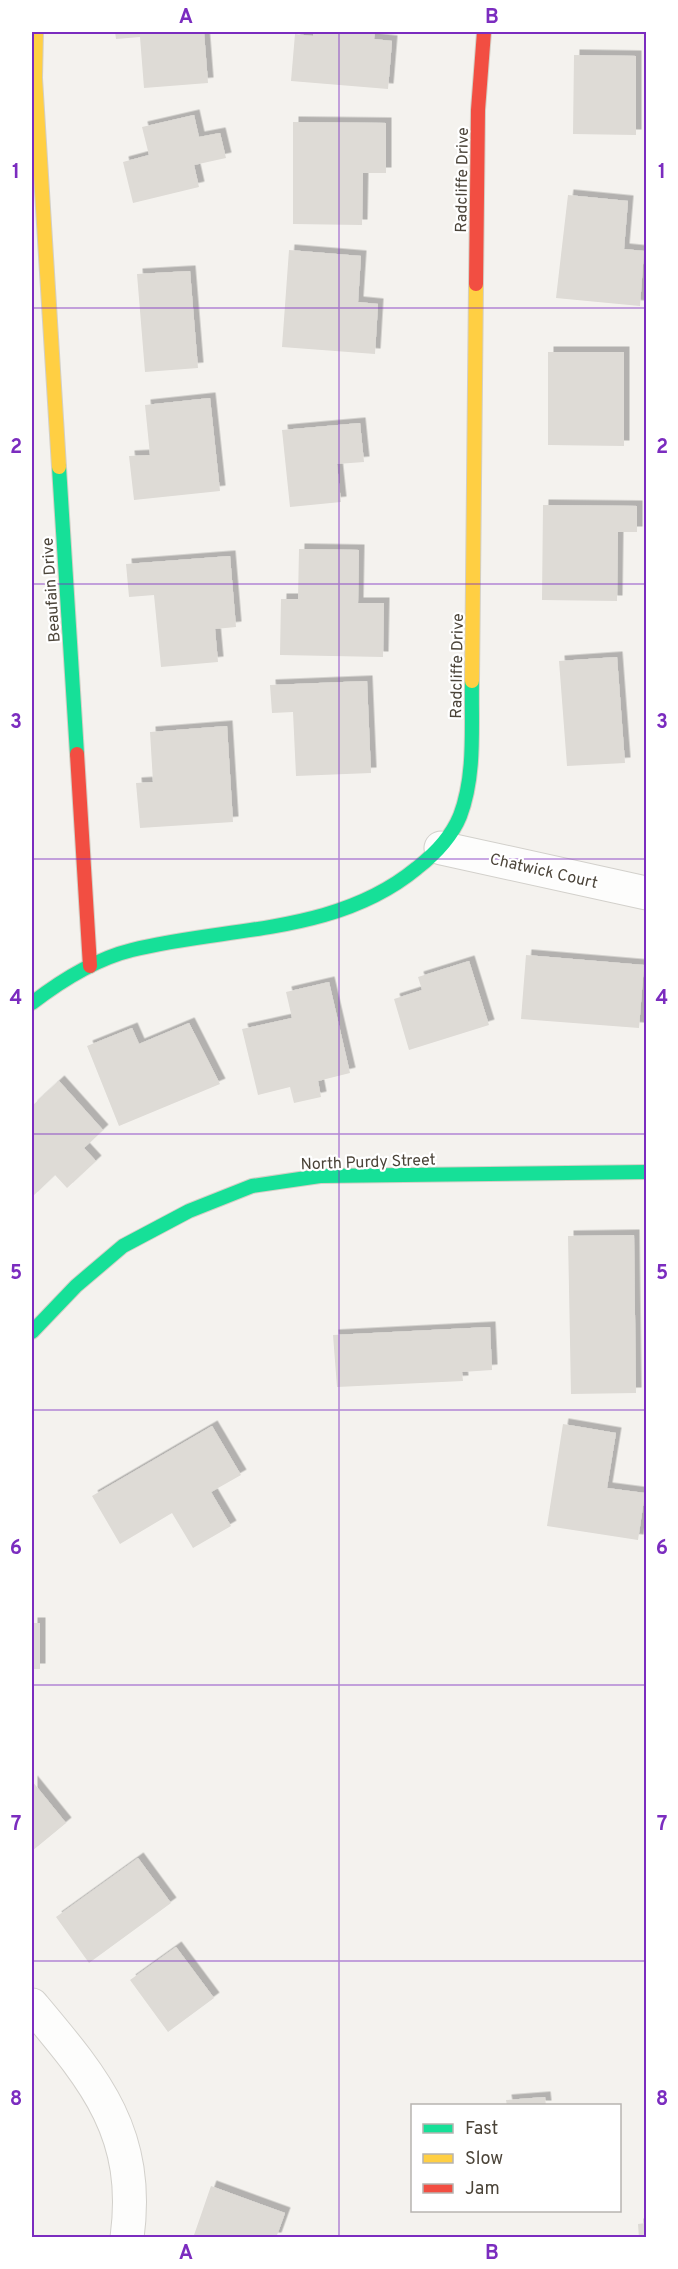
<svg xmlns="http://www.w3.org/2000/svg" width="678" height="2269" viewBox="0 0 678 2269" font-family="Overpass,sans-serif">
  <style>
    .building { fill: #dedbd6; filter: url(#shadow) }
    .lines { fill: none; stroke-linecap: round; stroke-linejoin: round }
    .street-casing { stroke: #d2d0cb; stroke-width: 35 }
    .fast-casing { stroke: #d3cfc5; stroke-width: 16 }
    .slow-casing { stroke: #d3cfc5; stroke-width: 16 }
    .jam-casing { stroke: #d3cfc5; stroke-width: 16 }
    .street { stroke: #fdfdfc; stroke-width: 33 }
    .fast { stroke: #16e098; stroke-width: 14 }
    .slow { stroke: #ffcf43; stroke-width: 14 }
    .jam { stroke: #f24e42; stroke-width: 14 }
    .grid { fill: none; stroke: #7b2cbf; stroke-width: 1.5; stroke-opacity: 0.55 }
    .labels { text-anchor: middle; stroke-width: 4.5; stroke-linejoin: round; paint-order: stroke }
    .street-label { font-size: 16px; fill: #4b4439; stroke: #fff }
    .neatline { fill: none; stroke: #7b2cbf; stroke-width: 2 }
    .grid-label { font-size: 20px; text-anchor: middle; font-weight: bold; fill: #7b2cbf }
  </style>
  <defs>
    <filter id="shadow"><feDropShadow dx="5.5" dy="-5.5" stdDeviation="0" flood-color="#0004"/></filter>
  </defs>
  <rect width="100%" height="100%" fill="#f4f2ee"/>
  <path class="building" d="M115 32H204L208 83 144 88 140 37 116 39Z
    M313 32H375L374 39 392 41 388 89 291 81 295 34 313 36Z
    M574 55 636 56V135L573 134Z
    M194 115 199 137 220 133 226 158 194 165 199 187 133 203 123 162 149 155 142 127Z
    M293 122 386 123V173H363L362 225 293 224Z
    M568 195 628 201 624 249 644 251 640 306 556 298Z
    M289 250 361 256 358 302 378 304 375 354 282 347Z
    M190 271 198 368 145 372 137 274Z
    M548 352H624V446L548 445Z
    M210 398 220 491 134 500 129 456 150 455 145 405Z
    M360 423 364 462 337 464 341 502 290 507 282 430Z
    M543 505 637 506V532H618L617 601 542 600Z
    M299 549 359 550 358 603H384L383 657 280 655 281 599H298Z
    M230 556 236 627 215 629 218 662 161 667 154 595 129 597 126 564Z
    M617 657 625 763 567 766 559 661Z
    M367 681 371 773 296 776 293 712 272 713 270 685Z
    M227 726 233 822 140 828 136 783 153 782 150 732Z
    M526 955 644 965 639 1028 521 1019Z
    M469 961 489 1025 409 1050 394 999 422 990 418 977Z
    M329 982 350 1073 318 1081 321 1097 294 1103 290 1087 258 1095 242 1029 292 1018 286 992Z
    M189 1023 220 1084 119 1126 87 1046 132 1028 139 1044Z
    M59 1081 103 1130 84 1148 96 1161 67 1188 55 1175 32 1197V1106Z
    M634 1235 636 1393 571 1394 568 1236Z
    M490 1327 492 1370 462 1372 463 1381 337 1387 333 1335Z
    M563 1424 616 1433 607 1488 645 1493 638 1540 547 1526Z
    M212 1426 241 1475 211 1492 231 1526 193 1548 172 1513 120 1544 92 1496Z
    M32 1623H40V1669H32Z
    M32 1781 66 1823 32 1851Z
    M138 1858 171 1903 89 1963 56 1917Z
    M176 1947 214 1998 168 2032 130 1980Z
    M545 2097 546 2106H507L506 2100Z
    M211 2186 285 2213 276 2238H193Z
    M646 2223V2238H639L638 2224Z"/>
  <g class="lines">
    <defs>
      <path id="street" d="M441 848 646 893
        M32 2005C95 2080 141 2133 127 2238"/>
      <path id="fast" d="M59 467 77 754
        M32 1003C62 980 95 959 132 950 228 926 336 935 417 868 435 854 451 838 460 816 476 774 471 725 472 681
        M32 1332 76 1286 123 1246 189 1211 252 1186 320 1176 646 1172"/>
      <path id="slow" d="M36 32 35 78 59 467
        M472 681 476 284"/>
      <path id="jam" d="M476 284 478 110 484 32
        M77 754 90 966"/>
    </defs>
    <use href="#street" class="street-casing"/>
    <use href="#fast" class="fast-casing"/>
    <use href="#slow" class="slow-casing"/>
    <use href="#jam" class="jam-casing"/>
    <use href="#street" class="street"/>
    <use href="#fast" class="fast"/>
    <use href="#slow" class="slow"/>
    <use href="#jam" class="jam"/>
  </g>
  <path class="grid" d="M339 32V2238M32 308H646M32 584H646M32 859H646M32 1134H646M32 1410H646M32 1685H646M32 1961H646"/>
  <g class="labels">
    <g class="street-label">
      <text transform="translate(461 180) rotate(-89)" y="6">Radcliffe Drive</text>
      <text transform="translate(50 590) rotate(-94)" y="6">Beaufain Drive</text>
      <text transform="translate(456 666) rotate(-89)" y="6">Radcliffe Drive</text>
      <text transform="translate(544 870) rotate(13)" y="6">Chatwick Court</text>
      <text transform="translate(368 1161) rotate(-2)" y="6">North Purdy Street</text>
    </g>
  </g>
  <rect width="678" height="2269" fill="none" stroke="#ffffff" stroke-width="66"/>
  <rect x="411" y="2104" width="210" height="108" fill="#ffffff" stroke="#b7b4b0" stroke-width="1.5"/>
  <rect x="423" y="2124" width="30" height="9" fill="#16e098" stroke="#b7b4b0" stroke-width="1.5"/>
  <text x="465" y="2134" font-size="18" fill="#4b4439">Fast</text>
  <rect x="423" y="2154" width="30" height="9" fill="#ffcf43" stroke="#b7b4b0" stroke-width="1.5"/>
  <text x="465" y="2164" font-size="18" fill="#4b4439">Slow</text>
  <rect x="423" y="2184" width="30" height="9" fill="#f24e42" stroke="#b7b4b0" stroke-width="1.5"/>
  <text x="465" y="2194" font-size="18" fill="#4b4439">Jam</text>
  <rect x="33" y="33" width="612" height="2203" class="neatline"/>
  <g class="grid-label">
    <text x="186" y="23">A</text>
    <text x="492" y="23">B</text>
    <text x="16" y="178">1</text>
    <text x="662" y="178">1</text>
    <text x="16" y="453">2</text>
    <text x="662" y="453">2</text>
    <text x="16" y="728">3</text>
    <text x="662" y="728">3</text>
    <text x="16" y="1004">4</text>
    <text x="662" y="1004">4</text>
    <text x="16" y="1279">5</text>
    <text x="662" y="1279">5</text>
    <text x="16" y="1554">6</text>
    <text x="662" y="1554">6</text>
    <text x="16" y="1830">7</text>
    <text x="662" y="1830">7</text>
    <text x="16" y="2105">8</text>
    <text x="662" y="2105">8</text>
    <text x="186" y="2259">A</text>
    <text x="492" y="2259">B</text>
  </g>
</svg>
